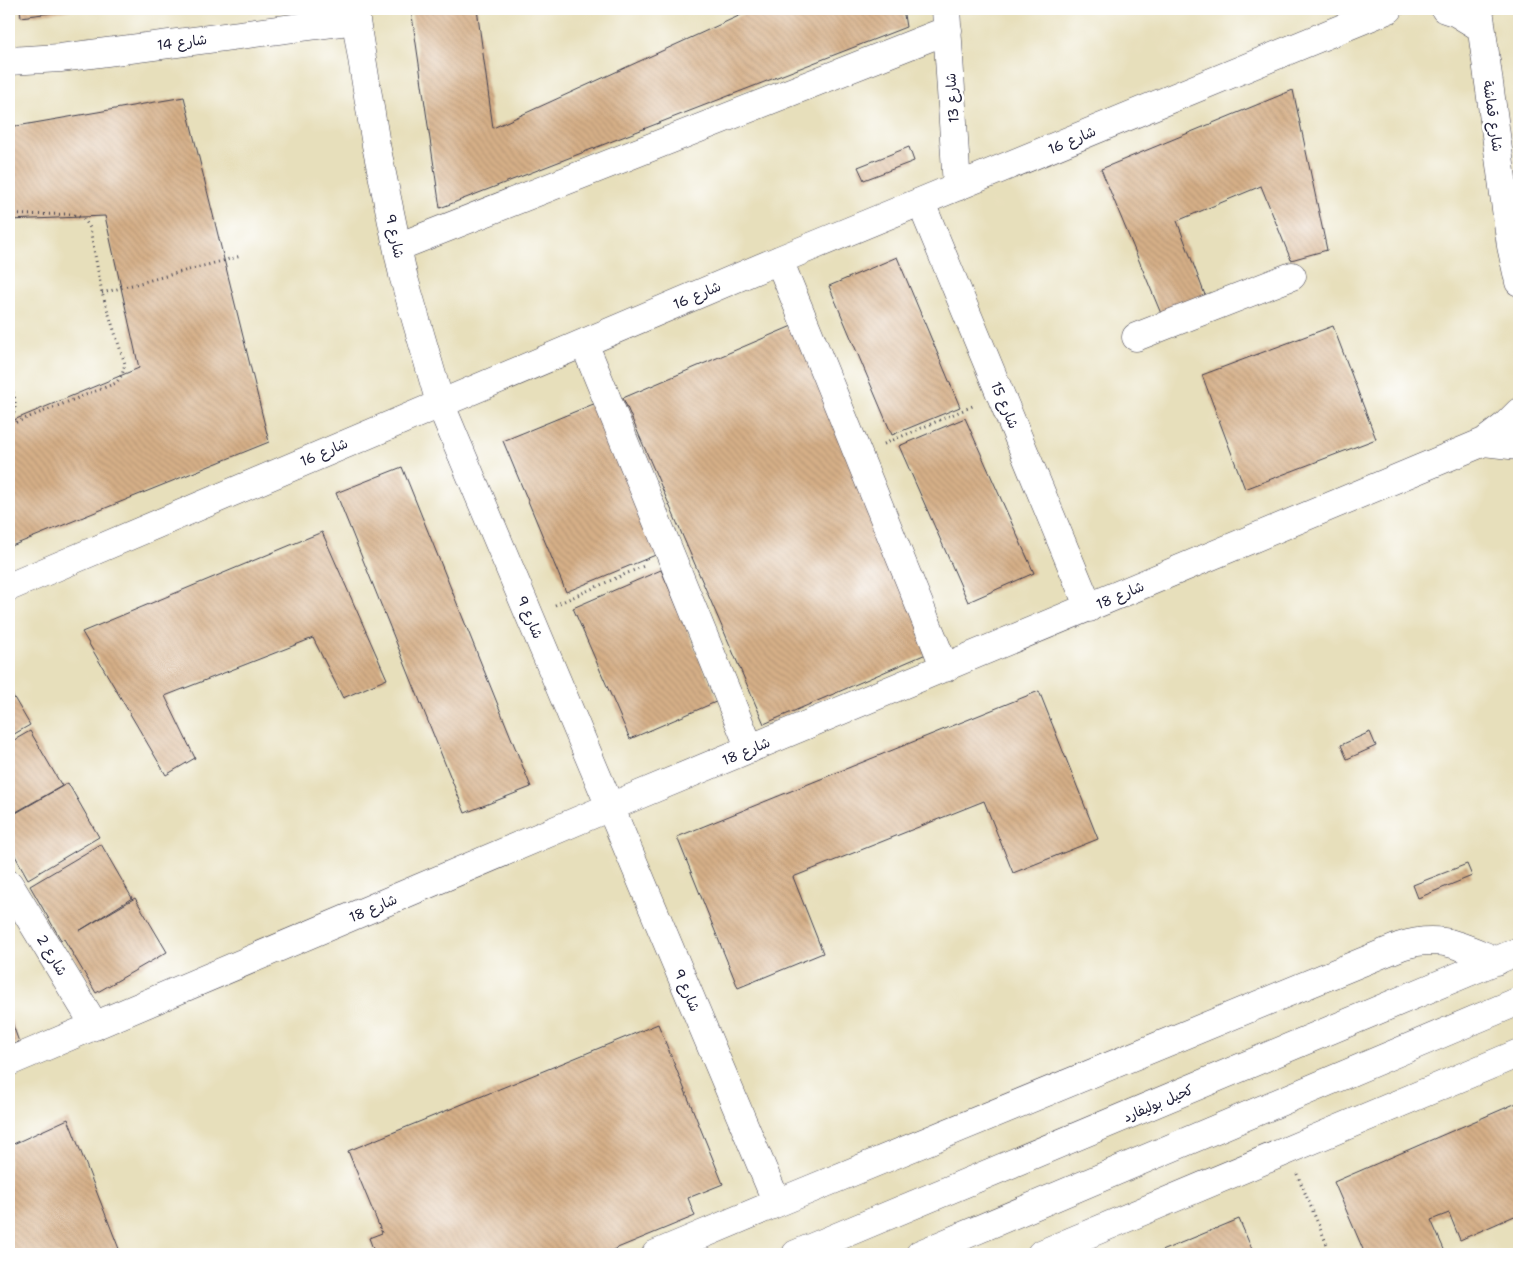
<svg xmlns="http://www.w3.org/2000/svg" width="1528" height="1263" viewBox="0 0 1528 1263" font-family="'Shantell Sans','Playpen Sans Arabic',sans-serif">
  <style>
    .building { fill: url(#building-back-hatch) }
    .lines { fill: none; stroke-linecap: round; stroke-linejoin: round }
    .minor-casing { stroke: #403e4e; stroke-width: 29 }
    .path { stroke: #403e4e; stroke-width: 3; stroke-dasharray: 1 4; stroke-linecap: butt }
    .minor { stroke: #fff; stroke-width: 28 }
    .labels { text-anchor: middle; stroke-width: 5; stroke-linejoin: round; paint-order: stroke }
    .street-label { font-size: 14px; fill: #22223b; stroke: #fff }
  </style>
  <defs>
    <pattern id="building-back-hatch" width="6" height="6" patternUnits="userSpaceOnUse" patternTransform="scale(1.25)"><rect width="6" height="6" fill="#d5af87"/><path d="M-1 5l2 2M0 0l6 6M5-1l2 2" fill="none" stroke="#b79675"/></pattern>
  </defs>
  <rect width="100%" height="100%" fill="#fff"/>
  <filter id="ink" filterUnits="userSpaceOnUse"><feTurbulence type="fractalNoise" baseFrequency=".02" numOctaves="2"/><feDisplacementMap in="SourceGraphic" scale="10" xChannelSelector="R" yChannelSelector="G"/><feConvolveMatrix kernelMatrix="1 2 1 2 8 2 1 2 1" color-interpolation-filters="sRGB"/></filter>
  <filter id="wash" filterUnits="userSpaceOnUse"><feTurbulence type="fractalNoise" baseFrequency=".0096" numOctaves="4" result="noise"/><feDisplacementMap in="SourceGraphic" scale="20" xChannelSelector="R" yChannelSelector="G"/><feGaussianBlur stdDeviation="1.12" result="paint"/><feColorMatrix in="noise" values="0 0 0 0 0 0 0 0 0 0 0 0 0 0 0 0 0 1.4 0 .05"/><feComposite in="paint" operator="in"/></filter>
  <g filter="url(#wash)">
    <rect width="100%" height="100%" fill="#e7dfbb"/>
    <g id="blocks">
      <path class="building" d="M20 9H72V10L21 17Z
        M411 9H477L493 128 754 9H903L906 27 440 208Z
        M1293 90 1327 250 1291 260 1261 186 1177 221 1205 295 1162 316 1101 169Z
        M184 97 269 442 9 547V422L139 368 105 216 9 220V124L17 126Z
        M909 147 914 161 864 180 858 167Z
        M897 257 960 407 892 435 829 286Z
        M792 326 933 651 764 724 623 398Z
        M1333 326 1376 439 1245 489 1202 375Z
        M596 403 658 554 566 592 503 441Z
        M965 418 1034 573 968 602 899 446Z
        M402 467 531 787 465 813 336 493Z
        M322 532 387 679 343 698 313 638 165 696 195 758 166 775 82 632Z
        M661 570 718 701 630 739 573 608Z
        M9 689 30 725 9 737Z
        M1039 691 1098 839 1013 873 984 801 793 877 823 953 738 988 677 837Z
        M30 731 62 786 9 816V743Z
        M1370 732 1376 746 1347 759 1341 745Z
        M68 783 99 837 28 879 9 845V817Z
        M101 844 132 898 79 931 135 898 167 952 96 993 64 939 61 940 30 886Z
        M1467 864 1472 876 1418 898 1413 885Z
        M9 1014 19 1042 9 1046Z
        M658 1024 723 1184 688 1198 695 1216 603 1254H375L369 1238 382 1233 348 1151Z
        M1519 1102V1214L1460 1240 1449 1213 1431 1220 1446 1254H1365L1334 1182Z
        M68 1119 121 1254H11L9 1249V1146Z
        M1239 1219 1254 1254H1154Z"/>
    </g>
  </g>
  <g filter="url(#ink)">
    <use href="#blocks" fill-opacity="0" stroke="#403e4e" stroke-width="1"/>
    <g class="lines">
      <defs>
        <path id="minor" d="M354 9 376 145 403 275 440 403 777 1203
          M946 9 957 187
          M1445 9 1457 13 1480 27
          M1479 9 1511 246 1519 282
          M9 61 60 58 356 20
          M921 203 1089 608
          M398 247 948 30
          M779 260 945 668
          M1136 337 1292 276
          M584 343 750 749
          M1484 442 1519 446
          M9 587 779 260 1389 9
          M9 884 95 1026
          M9 1062 610 807 1484 442 1506 425 1519 412
          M656 1254 777 1203 1401 946C1440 933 1462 947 1497 961
          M796 1254 1519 951
          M920 1254 1519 1001
          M1041 1254 1519 1053"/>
      </defs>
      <use href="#minor" class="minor-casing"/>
      <path class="path" d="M9 215 70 214C80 216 85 219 90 228L102 293 125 364 122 375 116 383 9 425
        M102 293 241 256
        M9 383C17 400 17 407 10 424
        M884 444 975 405
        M555 605 646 565
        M1297 1174 1331 1254"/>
      <use href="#minor" class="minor"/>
    </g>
  </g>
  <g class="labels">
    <g class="street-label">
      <text transform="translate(182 42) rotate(-7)" y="5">شارع 14</text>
      <text transform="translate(952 98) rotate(-94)" y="5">شارع 13</text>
      <text transform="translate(1493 116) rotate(82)" y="5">شارع قماشة</text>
      <text transform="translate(1072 140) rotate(-23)" y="5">شارع 16</text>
      <text transform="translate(395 236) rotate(78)" y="5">شارع 9</text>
      <text transform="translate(697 295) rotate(-23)" y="5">شارع 16</text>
      <text transform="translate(1005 405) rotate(67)" y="5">شارع 15</text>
      <text transform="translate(324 452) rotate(-23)" y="5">شارع 16</text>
      <text transform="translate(1120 595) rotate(-23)" y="5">شارع 18</text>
      <text transform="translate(530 617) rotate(67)" y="5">شارع 9</text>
      <text transform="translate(746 751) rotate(-23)" y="5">شارع 18</text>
      <text transform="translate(373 908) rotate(-23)" y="5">شارع 18</text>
      <text transform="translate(52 955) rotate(59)" y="5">شارع 2</text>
      <text transform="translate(687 990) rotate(67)" y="5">شارع 9</text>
      <text transform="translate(1158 1103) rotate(-23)" y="5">كحيل بوليفارد</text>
    </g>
  </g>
  <rect width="1528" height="1263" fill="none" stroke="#fff" stroke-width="30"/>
</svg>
